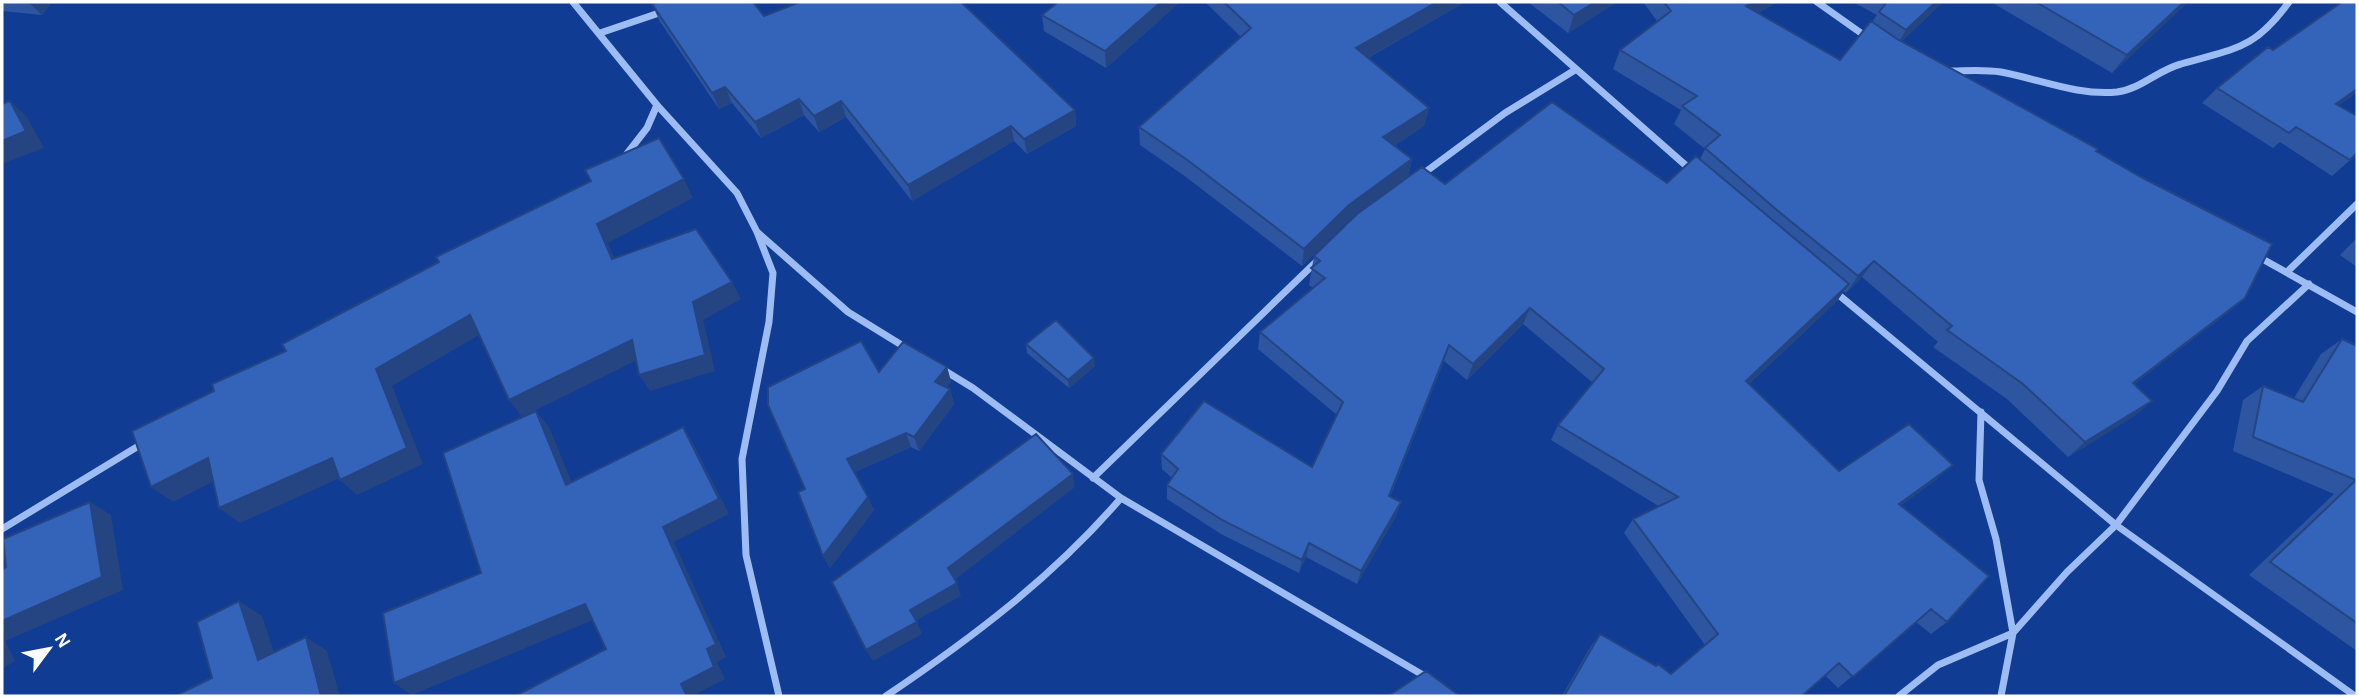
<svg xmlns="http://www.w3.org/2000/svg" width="2359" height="698" viewBox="0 0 2359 698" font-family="'Alegreya Sans',sans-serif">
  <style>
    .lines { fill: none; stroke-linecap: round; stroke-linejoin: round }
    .street { stroke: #9dbcf3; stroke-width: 7 }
    .wall { fill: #2d55a0 }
    .shaded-wall { fill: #244582 }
    .building { fill: #3463ba; stroke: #244582; stroke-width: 2 }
  </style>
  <rect width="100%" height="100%" fill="#103d93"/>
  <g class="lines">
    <path class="street" d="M573 2 657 105 737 193 757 232 773 273 769 322 742 459 746 555 779 696
      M1500 2 1691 170
      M1817 2 1868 38
      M600 33 662 12
      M1947 71C1965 71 1983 69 2001 72 2039 79 2078 96 2117 92 2141 89 2158 70 2181 64 2235 48 2253 51 2289 2
      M626 155 647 128 657 105
      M1420 176 1505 113 1575 70
      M757 232 848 312 908 349
      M2257 256 2357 312
      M2287 272 2357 204
      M1834 291 2116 525 2355 696
      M942 369 973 388 1121 498 1428 678
      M1093 478 1319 259
      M2 529 145 442
      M886 696C972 638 1053 577 1121 498
      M1899 696 1938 665 2013 633 1996 539 1979 480 1981 412
      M2001 696 2013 633 2067 572 2116 525 2217 391 2247 341 2309 284"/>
  </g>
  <path class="wall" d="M2 2H52L42 15 2 11Z
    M1058 2H1180L1106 68 1044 31 1042 15Z
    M1206 2H1465L1368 58 1429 108 1424 126 1394 146 1412 159 1408 177 1346 222 1302 266 1186 177 1140 145 1139 127 1241 37 1206 3Z
    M1528 2H1617L1568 33Z
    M1643 2H1778L1758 13 1840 60 1872 22 1877 15 1853 2H1943L1902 41 2096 151 2245 298 2226 314 2134 384 2152 401 2134 416 2068 457 2007 399 1933 347 1938 342 1862 277 1846 293 1844 291 1837 301 1749 384 1839 471 1937 479 1901 505 1947 622 1931 634 1916 622 1838 688 1825 675 1802 696H1562L1591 646 1600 634 1671 674 1705 645 1624 533 1633 519 1660 507 1551 440 1558 425 1593 383 1523 324 1467 380 1444 361 1390 497 1401 502 1396 516 1357 584 1306 557 1299 573 1221 534 1167 499V485L1172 478 1162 469 1161 454 1312 467 1337 415 1258 349 1260 332 1313 288 1309 285 1314 256 1445 184 1667 183 1700 159 1705 149 1674 124 1681 110 1613 69 1620 50 1657 21Z
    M1991 2H2188L2112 73Z
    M652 4 764 16 1075 110 1076 126 1027 154 1014 141 912 201 846 117 819 132 804 115 761 138 732 103 719 109 659 20Z
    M2217 88 2339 106 2357 154 2332 176 2280 142 2273 148 2202 103Z
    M2357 238V267L2340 255Z
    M2342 339 2357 346V651L2249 575 2334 494 2233 451 2243 400 2263 386 2294 398 2321 354Z
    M1026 344 1095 366 1069 388 1027 353Z
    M947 367 951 382 946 387 950 389 954 404 919 451 911 447 855 472 874 510 830 568 823 556 805 489 879 372Z"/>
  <path class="shaded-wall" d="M30 2H52L42 15 29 3Z
    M1161 2H1180L1106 68 1105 51Z
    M1437 2H1465L1353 66 1356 48Z
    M1595 2H1617L1568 33 1574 15Z
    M1754 2H1778L1737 25 1746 6Z
    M1936 2H1943L1895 48 1906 30Z
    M2184 2H2188L2112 73 2127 55Z
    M725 87 732 103 719 109 712 93Z
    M2357 89V93L2320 119 2336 104Z
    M799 99 804 115 761 138 755 122Z
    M10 101 27 117 44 148 2 164V141Z
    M841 101 846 117 819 132 814 116Z
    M1429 108 1424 126 1380 155 1383 137Z
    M1075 110 1076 126 1027 154 1024 139Z
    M1011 126 1014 141 912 201 908 185Z
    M1412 159 1408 177 1346 222 1302 266 1304 249 1349 205Z
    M684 179 693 198 608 243 623 277 612 259 597 224Z
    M1874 261 1862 277 1846 293 1858 276Z
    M732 282 741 299 703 320 715 371 650 391 639 375 693 302Z
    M1849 284 1837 301 1735 397 1746 381Z
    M2245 298 2226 314 2115 399 2133 383Z
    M1530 308 1523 324 1467 380 1473 364Z
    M470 315 484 332 392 386 423 464 357 495 340 480 376 369Z
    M632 340 643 357 522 417 509 400Z
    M1449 345 1444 361 1384 510 1389 496Z
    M1094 358 1095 366 1069 388 1068 380Z
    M947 367 951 382 940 396 935 382Z
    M950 389 954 404 919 451 914 437Z
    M2152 401 2134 416 2068 457 2085 442Z
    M536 411 549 427 579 500 566 485Z
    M683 427 693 443 729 514 674 542 726 657 717 662 725 679 693 696H687L681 684 707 649 663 527Z
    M906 433 911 447 853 473 847 459Z
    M208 458 228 474 173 502 151 487Z
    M332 458 349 474 240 523 219 508Z
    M1953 465 1937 479 1884 518 1899 504Z
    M1073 474 1075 487 953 581 948 568Z
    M868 497 874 510 830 568 823 556Z
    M90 502 111 515 123 590 5 641 15 661 2 669V621Z
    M1401 502 1396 516 1357 584 1361 571Z
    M1309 543 1306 557 1299 573 1302 560Z
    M957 583 961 596 915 621 910 610Z
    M239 601 262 616 281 674 258 660Z
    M585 604 598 618 412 695 394 683Z
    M917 622 922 634 873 661 866 650Z
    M306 637 327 651 340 696H321Z"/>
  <path class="building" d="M658 2H753L764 16 800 2H961L1075 110 1024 139 1011 126 908 185 841 101 814 116 799 99 755 122 725 87 712 93 652 4Z
    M1058 2H1161L1105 51 1042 15Z
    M1224 2H1437L1356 48 1429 108 1383 137 1412 159 1349 205 1304 249 1186 159 1139 127 1251 28Z
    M1558 2H1595L1574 15Z
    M1664 2H1754L1746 6 1840 60 1871 21 1897 39 2098 149 2096 151 2141 177 2272 244 2245 298 2133 383 2152 401 2085 442 2023 384 1947 330 1952 326 1874 261 1858 276 1778 211 1705 148 1720 135 1682 106 1697 96 1620 50 1671 11Z
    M1887 2H1936L1906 30 1879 12Z
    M2036 2H2184L2127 55Z
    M2342 2H2357V89L2336 104 2357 116V153L2350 160 2296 127 2289 133 2217 88 2268 47 2273 50Z
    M10 101 26 131 2 141V104Z
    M1552 102 1667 183 1696 156 1849 284 1746 381 1839 471 1909 424 1953 465 1899 504 1989 576 1947 622 1931 609 1853 677 1839 663 1802 696H1564L1600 634 1656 666 1658 664 1671 674 1718 634 1633 519 1678 497 1558 425 1604 369 1530 308 1473 364 1449 345 1389 496 1401 502 1361 571 1309 543 1302 560 1222 520 1167 485 1178 469 1161 454 1204 401 1312 467 1343 402 1260 332 1325 278 1311 268 1320 261 1314 256 1357 214 1422 167 1445 184Z
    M659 138 684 179 597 224 612 259 696 229 732 282 693 302 705 355 639 375 632 340 509 400 470 315 376 369 407 448 340 480 332 458 219 508 208 458 151 487 132 431 214 391 212 384 286 351 282 344 439 262 436 257 591 181 585 170Z
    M1056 320 1094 358 1068 380 1026 344Z
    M2342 339 2357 346V623L2270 562 2356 480 2253 437 2263 386 2303 402Z
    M861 341 879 372 903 342 947 367 935 382 950 389 914 437 906 433 847 459 868 497 823 556 798 492 805 489 768 405V387Z
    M536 411 566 485 683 427 719 499 663 527 716 644 707 649 714 667 681 684 687 696H515L606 649 585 604 394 683 383 613 481 573 443 453Z
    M1036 434 1073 474 948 568 957 583 910 610 917 622 866 650 832 582Z
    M90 502 102 577 2 621V570L6 567 3 539Z
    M239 601 258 660 306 637 321 696H175L212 678 197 622Z
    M1426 671 1460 696H1388Z"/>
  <rect width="2359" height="698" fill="none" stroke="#ffffff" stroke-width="7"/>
  <g transform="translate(49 649) rotate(58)" stroke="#103d93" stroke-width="5" paint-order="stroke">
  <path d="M0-5L12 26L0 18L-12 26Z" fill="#ffffff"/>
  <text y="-10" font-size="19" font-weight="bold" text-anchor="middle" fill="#ffffff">N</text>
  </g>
</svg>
